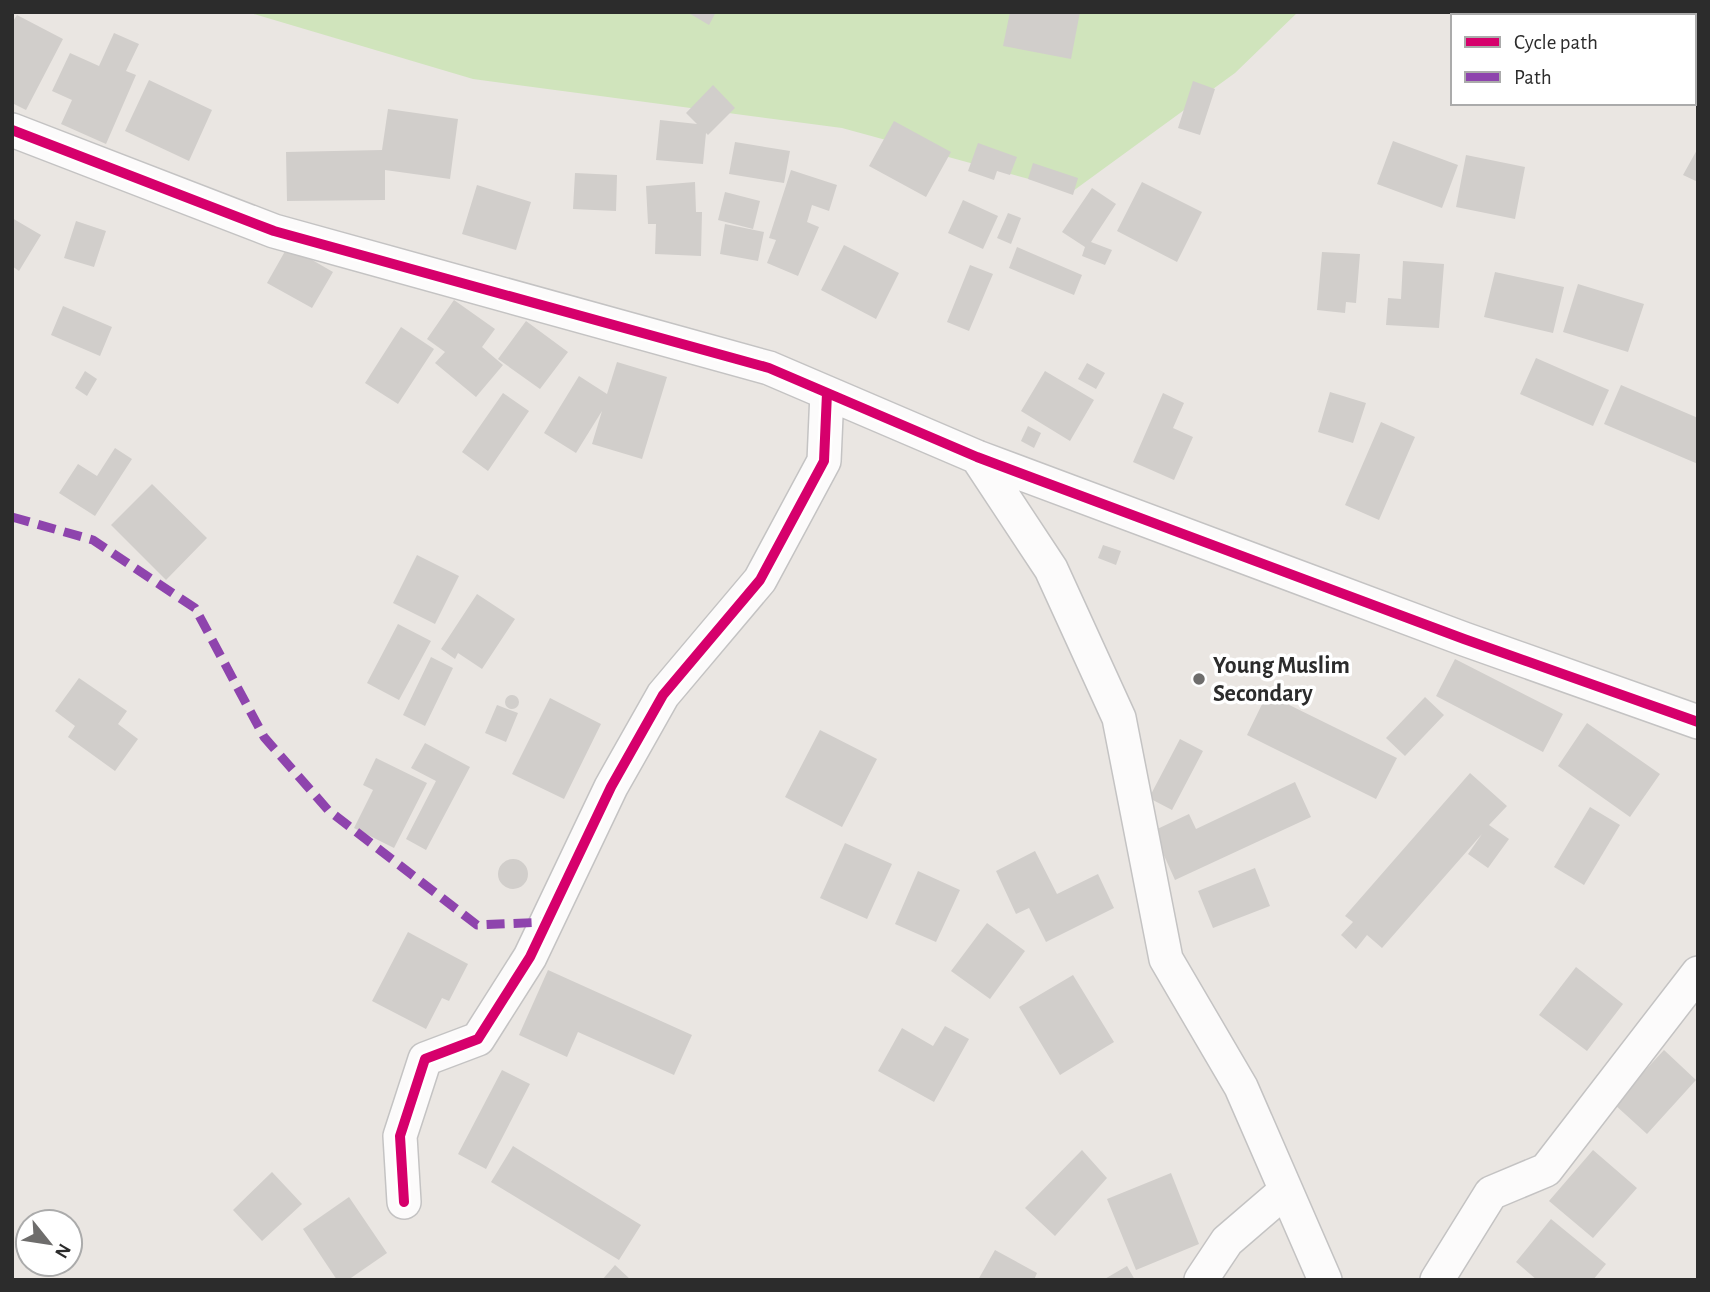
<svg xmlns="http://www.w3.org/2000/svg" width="1710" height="1292" viewBox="0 0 1710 1292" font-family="'Alegreya Sans',sans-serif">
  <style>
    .green { fill: #d0e4bc }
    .building { fill: #d1cecb }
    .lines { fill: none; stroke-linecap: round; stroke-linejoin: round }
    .minor-casing { stroke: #c4c3c3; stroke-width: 36 }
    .minor { stroke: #fcfbfb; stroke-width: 33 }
    .quiet { stroke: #8e44ad; stroke-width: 9; stroke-dasharray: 18 9; stroke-linecap: butt }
    .cycleway-casing { stroke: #fff; stroke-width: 15 }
    .cycleway { stroke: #d6006c; stroke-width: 10 }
    .poi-dot { fill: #6e6d6c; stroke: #fff; stroke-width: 2.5 }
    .labels { text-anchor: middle; stroke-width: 7; stroke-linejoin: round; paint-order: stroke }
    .poi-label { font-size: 24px; font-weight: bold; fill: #2c2c2c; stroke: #fff; text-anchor: start }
  </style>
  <rect width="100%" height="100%" fill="#eae6e2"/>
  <path class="green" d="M247 12H1298L1235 73 1073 191 842 128 473 79Z"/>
  <path class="building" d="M687 12H716L709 25Z
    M1010 12H1080L1071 59 1003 46Z
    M17 15 63 39 26 110 12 103V23Z
    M114 33 139 44 126 71 136 75 106 144 61 124 72 100 52 91 70 53 99 66Z
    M149 80 212 110 189 161 125 131Z
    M1193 81 1215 89 1200 135 1178 128Z
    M713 85 735 108 708 135 706 133 703 164 656 160 660 120 697 124 686 113Z
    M388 109 458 119 450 179 385 170V200L287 201 286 152 382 150Z
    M894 121 951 152 926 197 869 166Z
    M1393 141 1458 165 1442 208 1377 184Z
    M735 142 790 151 784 183 729 174Z
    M978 143 1017 157 1010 175 997 171 994 180 968 171Z
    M1698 148V182L1683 175Z
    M1466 155 1525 167 1515 219 1456 207Z
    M1033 163 1078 178 1073 195 1028 179Z
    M791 170 837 185 829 211 812 205 807 222 819 227 798 276 767 263 776 240 769 238Z
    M575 173 617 175 616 211 573 209Z
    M695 182 696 212H702L701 256 655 254 656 224H648L646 186Z
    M1142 182 1202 212 1177 262 1117 231Z
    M477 185 531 202 516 250 462 234Z
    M1092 188 1116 204 1091 242 1112 250 1105 265 1082 256 1085 247 1062 232Z
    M725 192 760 201 753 229 718 220Z
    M963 200 998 216 983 249 948 233Z
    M1008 213 1021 218 1011 244 997 238Z
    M12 218 41 235 19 271 12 266Z
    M76 221 106 231 94 267 64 258Z
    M725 224 764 232 758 261 720 254Z
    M844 245 899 273 876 319 821 290Z
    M288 246 333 272 312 308 267 283Z
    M1017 247 1082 275 1074 295 1009 268Z
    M1322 252 1360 254 1356 303 1346 302 1345 313 1317 310Z
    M1403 261 1444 264 1439 328 1386 325 1388 298 1401 299Z
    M970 265 993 274 969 331 947 322Z
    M1495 272 1564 287 1553 333 1484 317Z
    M1578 284 1644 304 1628 352 1563 332Z
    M454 300 495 329 482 347 503 365 476 397 435 363 445 352 427 339Z
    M63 306 112 327 100 356 51 335Z
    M526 321 568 352 540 389 498 359Z
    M401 327 434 349 398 404 365 383Z
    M1536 358 1609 390 1593 426 1520 394Z
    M617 362 667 377 642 459 592 444 602 411 576 453 544 433 579 376 607 394Z
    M1087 363 1105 373 1096 389 1078 379Z
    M85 371 97 379 87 396 75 388Z
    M1045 371 1094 400 1070 441 1021 411Z
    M1621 385 1698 418V464L1604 424Z
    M1330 392 1366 403 1353 443 1318 432Z
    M503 393 529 411 488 471 462 452Z
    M1163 393 1184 403 1173 428 1193 437 1174 480 1133 462Z
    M1381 422 1415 437 1379 520 1345 505Z
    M1028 426 1041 433 1034 448 1021 441Z
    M115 448 132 459 95 516 59 493 78 464 97 476Z
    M152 484 207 538 166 580 111 525Z
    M1103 545 1121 551 1116 565 1098 558Z
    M417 555 459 576 435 624 393 603Z
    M477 594 515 619 482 669 458 653 455 659 441 649Z
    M398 624 431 641 399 700 367 683Z
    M431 657 453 668 425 726 403 715Z
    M1455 659 1563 714 1543 752 1436 696Z
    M79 678 127 711 118 724 138 739 115 771 68 737 75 726 55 711Z
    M1267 694 1397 758 1376 799 1247 735Z
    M505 702a7 7 0 1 1 14 0a7 7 0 1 1-14 0Z
    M1425 697 1444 715 1405 756 1386 738Z
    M550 698 601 724 564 799 512 774Z
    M497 705 518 713 506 742 485 733Z
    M1587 723 1660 774 1630 817 1558 766Z
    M820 730 877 759 842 827 785 797Z
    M1180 739 1203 751 1172 810 1149 798Z
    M425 743 470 767 426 850 406 839 436 781 411 768Z
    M376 758 427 783 394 848 354 828 373 790 363 785Z
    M1470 773 1507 806 1489 825 1509 839 1488 868 1468 854 1482 834 1382 948 1367 935 1356 949 1341 935 1353 922 1345 916Z
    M1295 782 1311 817 1175 880 1153 831 1189 814 1196 829Z
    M1590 807 1620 825 1584 885 1554 867Z
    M845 843 892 864 867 919 820 898Z
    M1035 851 1057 894 1098 874 1114 908 1046 942 1029 908 1016 914 996 871Z
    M498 874a15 15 0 1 1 30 0a15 15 0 1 1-30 0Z
    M1255 868 1270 906 1213 928 1198 891Z
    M918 871 960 890 936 942 895 924Z
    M987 923 1025 951 990 999 951 971Z
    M408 932 468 964 449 1001 442 998 426 1029 372 1001Z
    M1576 967 1623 1004 1587 1051 1539 1015Z
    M548 970 692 1035 674 1075 578 1032 567 1057 519 1035Z
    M1073 975 1114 1042 1060 1075 1019 1007Z
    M945 1026 969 1039 934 1102 878 1071 902 1028 933 1046Z
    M1664 1050 1696 1080 1647 1134 1614 1104Z
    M502 1070 530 1084 486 1169 458 1154Z
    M513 1146 641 1225 619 1260 491 1182Z
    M1082 1150 1107 1178 1055 1236 1025 1208Z
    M1593 1150 1637 1188 1593 1238 1549 1201Z
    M272 1172 302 1204 262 1241 233 1210Z
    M1171 1173 1199 1244 1136 1270 1107 1199Z
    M349 1197 387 1253 348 1280H337L303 1229Z
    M1551 1219 1606 1264 1593 1280H1537L1516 1262Z
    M995 1250 1037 1273 1034 1280H978Z
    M615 1265 631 1280H602Z
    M1127 1266 1135 1280H1103Z"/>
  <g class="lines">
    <defs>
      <path id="minor" d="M12 130 274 231 769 368 977 457 1464 639 1698 722
        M977 457 1051 569 1119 718 1166 959 1241 1087 1325 1280
        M404 1202 400 1136 425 1059 478 1039 530 957 611 787 663 695 760 580 824 461 827 393
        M1201 1280 1227 1241 1285 1191
        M1437 1280 1491 1193 1546 1170 1698 973"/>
    </defs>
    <use href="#minor" class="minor-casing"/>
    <use href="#minor" class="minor"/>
    <path class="quiet" d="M12 517 93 540 195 608 264 737 328 810 477 925 546 922"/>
    <defs>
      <path id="cycleway" d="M12 130 274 231 769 368 977 457 1464 639 1698 722
        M404 1202 400 1136 425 1059 478 1039 530 957 611 787 663 695 760 580 824 461 827 393"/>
    </defs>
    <use href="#cycleway" class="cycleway-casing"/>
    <use href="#cycleway" class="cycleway"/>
  </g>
  <circle class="poi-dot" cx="1199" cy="679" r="7"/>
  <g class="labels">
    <g class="poi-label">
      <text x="1213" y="673">Young Muslim<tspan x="1213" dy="28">Secondary</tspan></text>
    </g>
  </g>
  <rect width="1710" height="1292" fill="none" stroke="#2c2c2c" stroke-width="28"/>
  <rect x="1451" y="14" width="245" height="91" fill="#ffffff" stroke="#ababab" stroke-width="2"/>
  <rect x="1465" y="37" width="35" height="10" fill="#d6006c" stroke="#ababab" stroke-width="2"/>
  <text x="1514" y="49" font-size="21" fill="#2c2c2c">Cycle path</text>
  <rect x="1465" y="72" width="35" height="10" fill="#8e44ad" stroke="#ababab" stroke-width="2"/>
  <text x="1514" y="84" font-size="21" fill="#2c2c2c">Path</text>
  <g transform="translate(49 1243) rotate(120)"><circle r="33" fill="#ffffff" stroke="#ababab" stroke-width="2"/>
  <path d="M0-5L12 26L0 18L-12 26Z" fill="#6e6d6c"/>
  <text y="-10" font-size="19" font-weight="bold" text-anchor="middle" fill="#2c2c2c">N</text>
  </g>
</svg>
